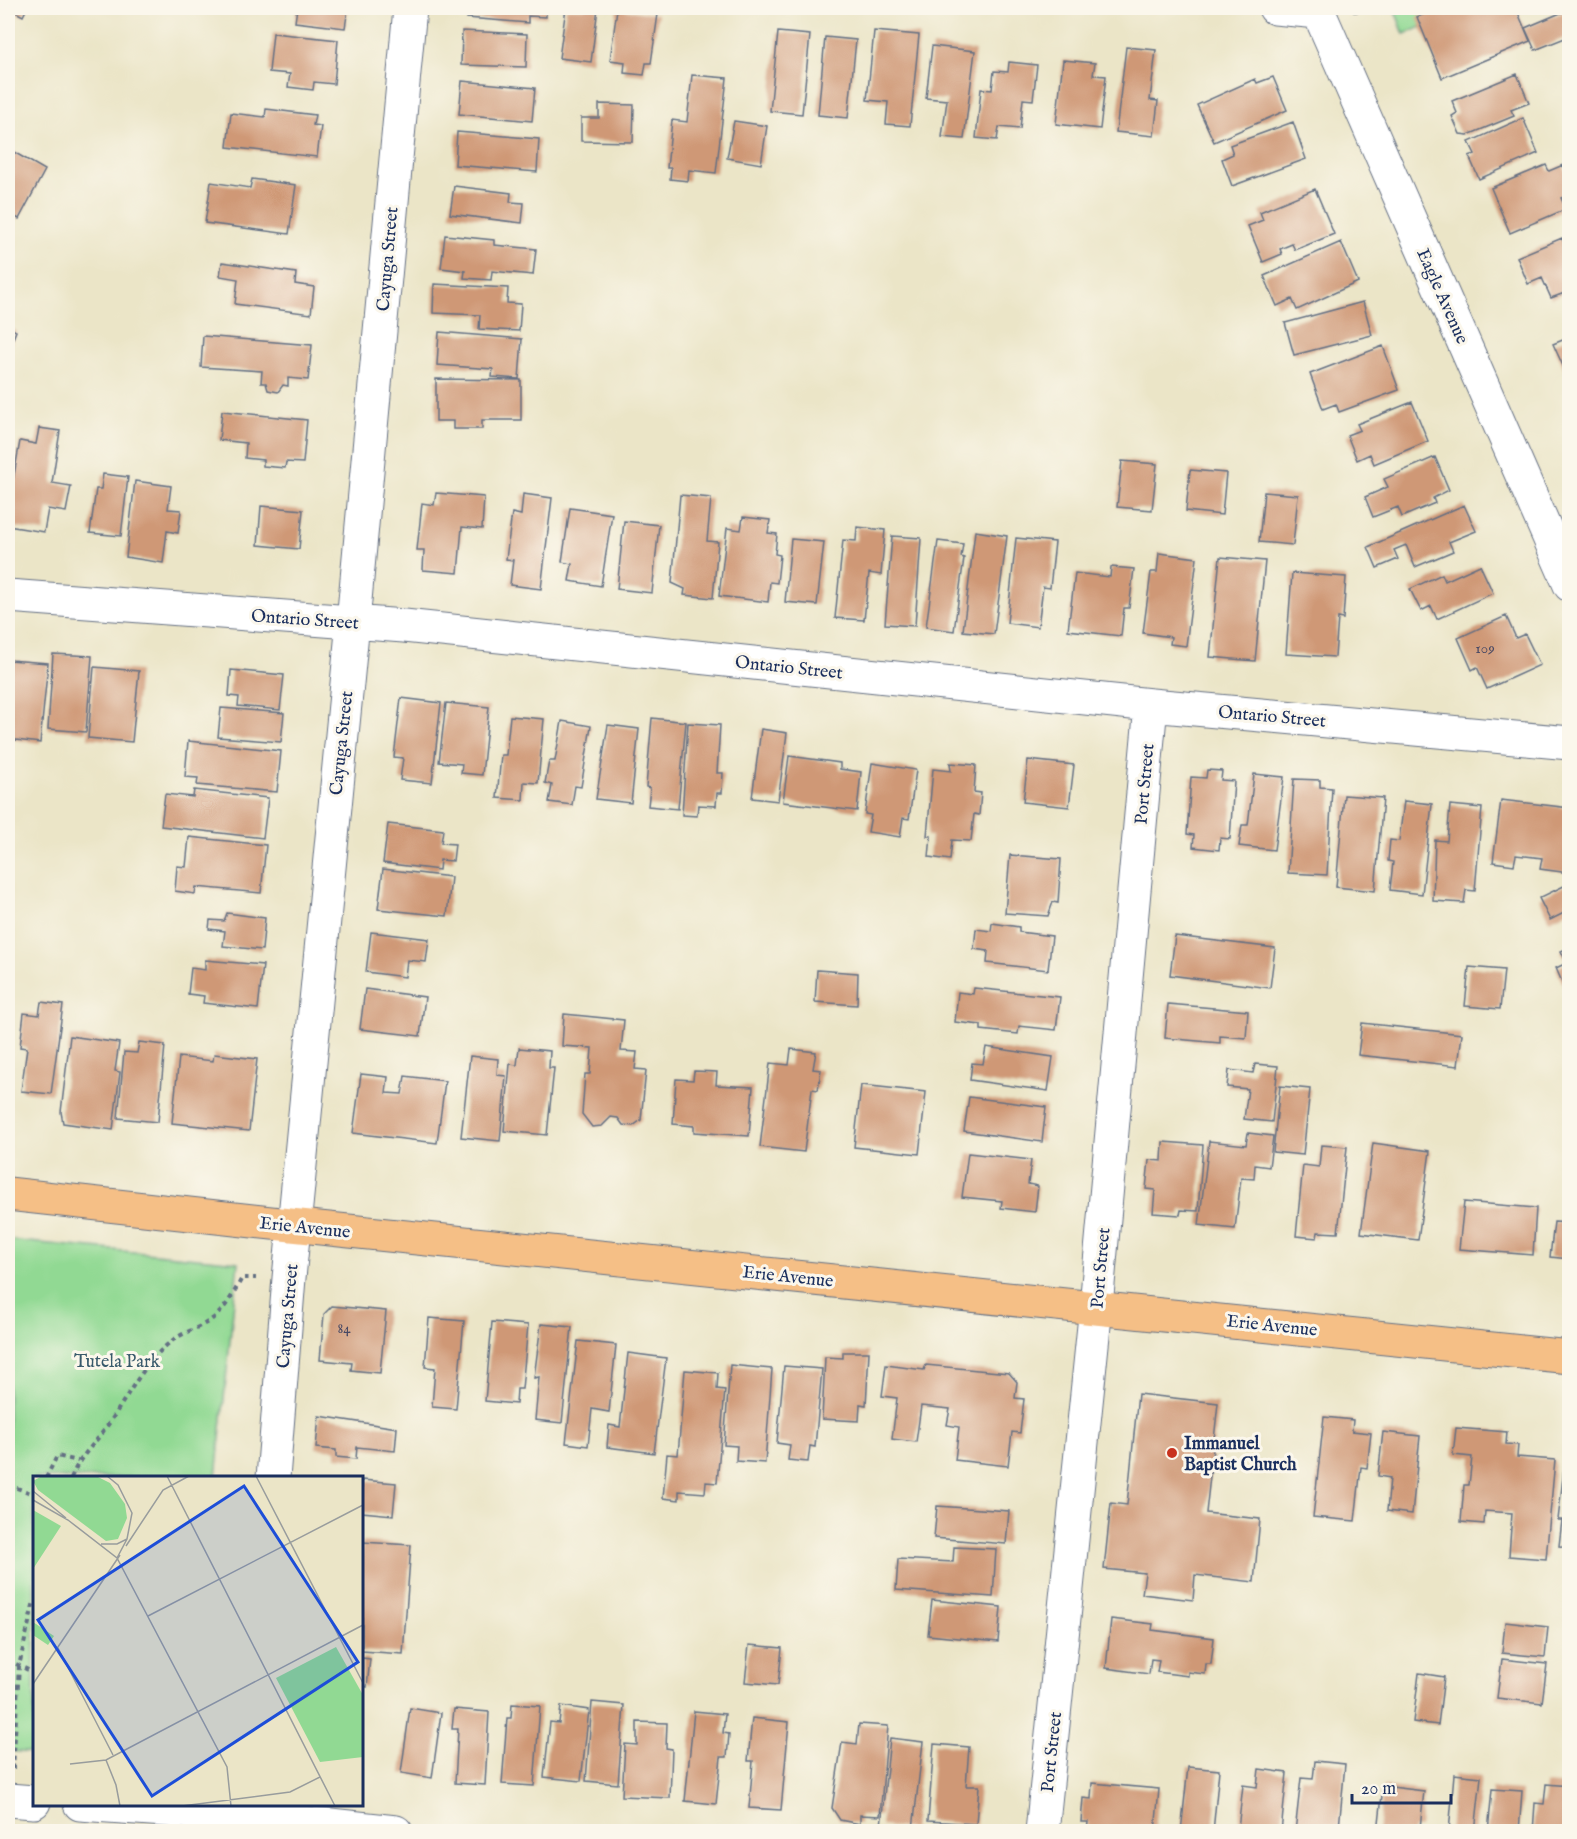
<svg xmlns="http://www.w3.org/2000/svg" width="1577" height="1839" viewBox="0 0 1577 1839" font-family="'IM FELL English',serif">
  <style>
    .green { fill: #91d993; stroke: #568478; stroke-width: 1.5 }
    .building { fill: #cf9876 }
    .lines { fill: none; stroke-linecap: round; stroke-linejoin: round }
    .minor-casing { stroke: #646f83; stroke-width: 35 }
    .major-casing { stroke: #646f83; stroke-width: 35 }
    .path { stroke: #646f83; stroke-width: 4; stroke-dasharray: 4.5 4.5; stroke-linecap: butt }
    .minor { stroke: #fff; stroke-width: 33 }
    .major { stroke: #f5bf86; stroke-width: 33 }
    .poi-dot { fill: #c8321e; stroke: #fbf7ec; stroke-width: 2 }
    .labels { text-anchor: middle; stroke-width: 6; stroke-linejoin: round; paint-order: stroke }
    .number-label { font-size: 15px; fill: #484964 }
    .street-label { font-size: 18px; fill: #1b2f5e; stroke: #fbf7ec }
    .park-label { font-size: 18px; fill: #385a6b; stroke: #fbf7ec }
    .poi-label { font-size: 18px; font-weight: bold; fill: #1b2f5e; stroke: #fbf7ec; text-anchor: start }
    .inset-road { fill: none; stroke: #989c9d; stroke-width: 1.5 }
    .view { fill: #1d4ed8; fill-opacity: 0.15; stroke: #1d4ed8; stroke-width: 3 }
    .inset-edge { fill: none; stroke: #1b2f5e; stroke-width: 3 }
  </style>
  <rect width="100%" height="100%" fill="#fbf7ec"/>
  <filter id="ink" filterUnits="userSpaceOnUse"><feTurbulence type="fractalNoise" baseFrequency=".0167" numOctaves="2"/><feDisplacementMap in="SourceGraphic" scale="12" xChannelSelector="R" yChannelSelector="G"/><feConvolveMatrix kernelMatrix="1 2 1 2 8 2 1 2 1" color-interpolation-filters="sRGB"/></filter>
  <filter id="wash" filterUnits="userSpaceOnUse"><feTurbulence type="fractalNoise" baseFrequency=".008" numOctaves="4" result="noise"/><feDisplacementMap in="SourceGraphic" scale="24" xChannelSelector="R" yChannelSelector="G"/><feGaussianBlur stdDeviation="1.35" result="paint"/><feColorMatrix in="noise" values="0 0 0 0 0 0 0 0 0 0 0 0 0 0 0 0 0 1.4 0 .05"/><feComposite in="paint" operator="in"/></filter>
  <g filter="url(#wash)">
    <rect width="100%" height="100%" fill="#ebe5c7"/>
    <path class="green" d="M1394 8H1471L1404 34Z
      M8 1240 238 1262 216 1477 34 1478V1753L8 1751Z"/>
    <g id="blocks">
      <path class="building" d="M8 8H27L23 16Z
        M297 8H348L345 28 295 22Z
        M468 8H546V17L528 16V23L467 18Z
        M566 8H598L591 62 559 58Z
        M1440 8H1507L1508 11 1516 8 1530 41 1442 78 1417 17Z
        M617 9 658 14 651 63H646L644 75 624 73 625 62 610 60Z
        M1570 9V36L1535 50 1525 28Z
        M462 31 527 34 526 67 461 65Z
        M874 31 919 35 910 126 886 124 888 102 867 100Z
        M778 32 810 35 802 114 770 111Z
        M273 33 338 40 334 84 314 82 313 90 288 87 290 74 269 72Z
        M825 37 856 40 848 118 818 115Z
        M932 46 975 51 964 139 942 137 947 100 926 98Z
        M1126 47 1156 50 1150 100 1158 101 1154 136 1116 132Z
        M1063 60 1095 63 1093 75 1106 76 1100 129 1056 124Z
        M1009 62 1037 65 1033 100 1023 99 1020 129 999 127 997 140 976 138 981 89 992 90 994 71 1008 72Z
        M1517 74 1529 103 1511 110 1514 116 1468 135 1460 134 1452 116 1457 113 1452 101Z
        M692 75 727 78 716 173 689 170 688 181 670 179 671 168H667L672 120 687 122Z
        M1273 77 1287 110 1214 142 1197 105 1255 79 1257 83Z
        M462 81 535 88 532 121 459 114Z
        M599 104 634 105 633 142 581 141V118H599Z
        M266 109 315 115 313 125 321 126 317 157 227 147 231 113 265 117Z
        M1523 118 1538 153 1479 179 1469 156 1475 154 1469 142Z
        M734 121 767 126 761 164 727 158Z
        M1293 122 1306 159 1232 186 1222 159 1233 154 1230 145Z
        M457 132 539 139 537 172 455 165Z
        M12 151 45 170 19 219 8 213V159Z
        M1546 165 1549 171 1563 165 1570 180V195L1561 198 1566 209 1510 233 1491 188Z
        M252 179 296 185 289 234 205 223 211 182 250 188Z
        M454 186 511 193 510 202 524 203 522 223 450 214Z
        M1315 189 1334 234 1295 250 1292 244 1280 249 1282 254 1263 262 1248 226 1263 220 1260 212Z
        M445 235 494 240V245L536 249 533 275 492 271 491 280 464 278 465 271 441 268Z
        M1562 238 1566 248 1570 246V291L1551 298 1542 278 1528 284 1517 257Z
        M1341 242 1358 282 1297 310 1292 299 1277 306 1264 276Z
        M222 262 296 273 295 284 314 287 311 314 235 304 238 279 220 276Z
        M434 284 508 288 507 303 521 304 519 331 479 329 480 315 433 313Z
        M1363 302 1372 335 1294 355 1285 323Z
        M8 327 16 331 8 351Z
        M439 332 522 339 519 379 492 377 493 369 437 365Z
        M203 336 312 345 308 380 288 378V386L283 385 278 392 268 390 266 383H261L262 371 201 367Z
        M1570 337V381L1553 344Z
        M1383 346 1399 390 1339 412 1336 404 1323 409 1310 374Z
        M436 379 521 380V420H482V429H453V421H436Z
        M1412 402 1428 441 1374 464 1370 454 1357 460 1347 435 1360 430 1357 424Z
        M222 411 307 420 303 463 286 462 285 468 263 466V460L245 458 246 443 219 440Z
        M39 428 60 431 52 483 71 486 66 512 48 509 44 532 8 526V509L20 441 36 444Z
        M8 456 14 457 9 501H8Z
        M1435 457 1449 490 1433 498 1435 503 1402 517 1398 507 1373 517 1365 497 1388 487 1384 479Z
        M1122 461 1157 464 1152 510 1117 507Z
        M1190 470 1226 473 1222 515 1186 511Z
        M103 474 128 477 121 536 90 533 96 489H101Z
        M135 481 171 486 168 509 181 510 178 533 167 531 163 563 126 557Z
        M1264 492 1298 495 1293 545 1259 542Z
        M436 493 484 497 482 529 462 527 458 573 423 570 424 550H417L422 503 434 505Z
        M523 494 552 498 541 589 510 585 513 560 506 559 512 513 521 515Z
        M680 495 711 498 707 541 718 542 713 598 684 595 685 589 672 583Z
        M1464 505 1476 531 1449 542 1453 551 1415 567 1406 545 1394 550 1398 559 1377 568 1368 547Z
        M261 506 303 510 299 549 258 545Z
        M570 508 612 514 601 586 569 581 572 564 562 562Z
        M743 517 770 520 768 533 777 534 775 554 780 555 777 583 770 582 768 602 719 596 727 528 741 530Z
        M624 521 659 525 652 593 617 589Z
        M857 527 885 530 881 575 869 573 864 620 835 618 843 540 856 541Z
        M975 531 1007 536 994 634 963 631Z
        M892 536 921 538 915 626 885 624Z
        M1016 538 1055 542 1050 588 1043 587 1038 627 1007 623Z
        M791 539 824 542 817 605 785 602Z
        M938 541 963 544 961 557 964 558 954 631 926 627Z
        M1159 553 1197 558 1186 646 1170 644 1171 637 1143 633 1151 572H1157Z
        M1220 557 1265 561 1255 661 1210 657Z
        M1480 565 1493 593 1437 619 1431 606 1421 611 1410 589 1442 574 1445 581Z
        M1111 567 1134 569 1129 608H1124L1121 636 1068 630 1075 573 1110 577Z
        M1292 573 1346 577 1343 619 1338 618 1335 657 1286 654Z
        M1506 616 1516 638 1525 634 1540 665 1487 689 1477 667 1472 670 1458 638Z
        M53 654 92 656 86 732 48 729Z
        M9 660 48 663 40 743 8 739V675Z
        M94 667 139 671 132 742 88 738Z
        M231 670 284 675 280 710 238 706 239 697 229 696Z
        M401 698 441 703 432 783 400 780 403 758 394 757Z
        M446 703 489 707 482 775 461 773 462 764 439 762Z
        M221 708 284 713 281 742 218 737Z
        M510 716 544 719 538 783 524 782 523 800 497 798 501 755H506Z
        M652 718 686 722 678 809 648 806 650 788 646 787Z
        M562 721 591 726 581 787 575 786 572 805 549 802 552 785 545 783 549 761H555Z
        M688 723 720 725 717 773H723L722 793H717L716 806 698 805 697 816 682 815Z
        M608 725 639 729 631 803 596 799Z
        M761 729 787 733 778 801 752 798Z
        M188 741 281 751 277 792 197 785 198 778 185 777Z
        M789 756 840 763V769L861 772 857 811 783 802Z
        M1028 760 1074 765 1069 807 1023 802Z
        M872 763 916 770 909 819 903 818 900 837 868 832 871 815 865 814Z
        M950 763 976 765 974 792 981 793 979 815 974 814 971 841 952 840 950 860 929 857 931 836H927L933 769 951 771Z
        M1207 770 1222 771 1221 780 1234 781 1230 839 1220 838 1219 850 1193 847 1194 835 1187 834 1191 777 1206 778Z
        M1254 774 1284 777 1274 850 1239 846 1242 825H1248Z
        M1294 779 1320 780V787L1332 788 1327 875 1288 873Z
        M194 790 268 798 263 838 161 826 165 794 193 797Z
        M1344 795 1383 798 1375 891 1336 887Z
        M1501 800 1570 808 1569 873 1540 869 1542 858 1516 855 1514 865 1493 862Z
        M1404 801 1432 804 1422 894 1390 890 1393 862 1388 861 1390 840 1399 841Z
        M1450 805 1482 808 1475 891 1466 890 1464 903 1433 901 1435 840 1447 841Z
        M388 824 443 830 441 843 455 844 453 861 440 860 439 870 383 863Z
        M189 837 266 845 261 893 196 887 195 894 175 891 177 866 186 867Z
        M1010 855 1061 859 1058 903 1053 902 1048 916 1005 913Z
        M383 869 451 877 447 916 378 909Z
        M1570 883V910L1550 920 1539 898Z
        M227 913 265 918 262 950 223 946 225 931 209 929 210 920 224 921Z
        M992 923 1019 927V932L1052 936 1048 970 987 963 988 951 974 949 976 929 991 931Z
        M371 932 429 939 426 962 407 960 405 977 366 972Z
        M1175 936 1275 948 1270 988 1170 975Z
        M1570 947V987L1565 989 1556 968 1567 963 1561 951Z
        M205 960 263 965 258 1009 203 1003 204 996 188 994 191 968 205 970Z
        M1469 967 1504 970 1500 1009 1465 1006Z
        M817 970 858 973 857 1005 815 1002Z
        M974 988 1060 997 1056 1030 1019 1026 1018 1034 981 1030V1025L955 1022 958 992 973 994Z
        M365 989 425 997 420 1036 360 1029Z
        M41 1002 63 1005 51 1094 21 1091 27 1048 20 1047 24 1013 39 1015Z
        M1168 1004 1248 1011 1246 1038 1220 1036V1043L1165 1038Z
        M564 1014 624 1020 621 1051 637 1052 635 1069 646 1070 641 1120 633 1126 623 1125 618 1118 611 1117 602 1126 592 1127 582 1114 585 1074H590L592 1048 562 1046Z
        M1362 1023 1462 1034 1458 1066 1358 1055Z
        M8 1029 11 1030 9 1053H8Z
        M70 1036 119 1043 115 1071 120 1072 113 1130 63 1123 61 1112Z
        M139 1042 165 1045 158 1122 118 1118 124 1052 137 1053Z
        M986 1047 1053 1057 1048 1091 970 1080 972 1063 983 1064Z
        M519 1048 550 1051 549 1068H554L547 1135 504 1131 510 1064 517 1065Z
        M791 1049 816 1052 813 1069 821 1070 818 1090 812 1089 804 1152 760 1147 770 1063 789 1065Z
        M214 1054 257 1059 249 1131 172 1123 179 1057 213 1061Z
        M470 1056 498 1059 497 1075 506 1076 500 1141 461 1137Z
        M1255 1064 1278 1066 1272 1122 1244 1119 1248 1089 1227 1087 1229 1070 1253 1073Z
        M694 1071 717 1072 716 1085 753 1087 749 1136 694 1132V1126L673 1124 676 1079 693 1080Z
        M361 1074 388 1077 386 1093 402 1094 405 1076 445 1081 437 1143 353 1133Z
        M861 1085 926 1092 919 1154 854 1147Z
        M1280 1086 1310 1089 1303 1155 1273 1152Z
        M969 1097 1046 1107 1042 1142 964 1131Z
        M1248 1133 1273 1136 1269 1167 1255 1165 1254 1179 1241 1178 1235 1229 1199 1225 1209 1141 1246 1145Z
        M1163 1142 1203 1145 1198 1211 1181 1210 1180 1215 1153 1213 1155 1190 1146 1189 1149 1160 1162 1161Z
        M1373 1143 1430 1151 1418 1240 1361 1233Z
        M1321 1145 1347 1147 1338 1233 1318 1232 1317 1238 1296 1236 1303 1165 1319 1167Z
        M968 1153 1031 1160 1028 1184 1038 1186 1035 1212 1001 1208 1002 1201 962 1197Z
        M1464 1202 1536 1208 1533 1255 1459 1249Z
        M1554 1222 1570 1223V1259L1550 1257Z
        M332 1306 386 1311 380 1373 351 1370 352 1363 320 1360 324 1314Z
        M429 1318 464 1321 456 1409 432 1407 435 1368 425 1367Z
        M492 1322 528 1325 522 1389H517L516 1404 485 1401Z
        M541 1324 572 1327 562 1423 535 1420 539 1377 534 1378Z
        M578 1341 616 1345 609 1412 592 1409 588 1446 566 1443Z
        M843 1352H869L866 1405 860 1404 859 1421 822 1419 825 1357 843 1358Z
        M628 1353 666 1358 654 1453 607 1447 609 1425 620 1427Z
        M730 1365 772 1369 765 1463 736 1461 737 1446 724 1445Z
        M886 1365 924 1370 926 1365 1009 1373 1017 1382 1015 1398 1024 1399 1020 1433 1012 1432 1008 1466 955 1460 959 1427 947 1425 950 1409 921 1406 916 1442 892 1439 897 1398 882 1396Z
        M784 1366 822 1369 815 1447 810 1446 808 1462 788 1460 790 1445 777 1443Z
        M685 1370 718 1373 717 1389 725 1390 717 1483 706 1482 705 1493 679 1491V1500L663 1498 667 1454 678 1455Z
        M1138 1394 1218 1403 1206 1513 1260 1519 1254 1582 1195 1575 1193 1600 1142 1594 1145 1573 1104 1569 1111 1503 1127 1505Z
        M319 1416 397 1428 395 1451 357 1447 356 1459 336 1457V1450L316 1448Z
        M1324 1417 1353 1420 1352 1431 1371 1433 1367 1468 1361 1467 1355 1521 1313 1517Z
        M1456 1428 1507 1432 1506 1444 1518 1445 1517 1457 1555 1460 1546 1559 1509 1556 1512 1513 1485 1511 1484 1524 1461 1522 1464 1485H1469L1472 1457 1453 1455Z
        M1383 1432 1420 1436 1412 1514 1387 1511 1390 1478 1378 1476Z
        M1567 1443H1570V1547L1559 1546 1562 1520H1558Z
        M362 1480 396 1483 393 1515 362 1512Z
        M937 1506 1009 1511 1006 1544 934 1538Z
        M362 1542 411 1545 403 1654 362 1651Z
        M954 1547 996 1549 993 1597 896 1590 898 1559 953 1562Z
        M932 1600 1001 1607 998 1642 928 1635Z
        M1111 1619 1153 1624 1152 1630 1214 1638 1211 1664H1206L1205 1674 1188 1672V1676L1157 1672 1159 1660 1151 1659 1149 1674 1106 1668Z
        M1505 1622 1548 1627 1545 1657 1502 1653Z
        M749 1645 782 1648 778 1685 745 1682Z
        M362 1658 370 1659 367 1687 362 1686Z
        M1502 1659 1547 1664 1542 1703 1497 1698Z
        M1419 1673 1444 1677 1438 1725 1413 1722Z
        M592 1702 624 1705 618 1784 586 1781Z
        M512 1704 540 1706 534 1786 502 1784 507 1718H511Z
        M561 1706 589 1710 581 1781 544 1777 550 1722 559 1723Z
        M410 1708 441 1713 432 1778 401 1773Z
        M454 1709 489 1712 485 1785 455 1783 458 1729H452Z
        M694 1711 725 1714 723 1733 729 1734 727 1757H721L716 1804 685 1801Z
        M752 1718 789 1722 781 1810 749 1808 753 1761H748Z
        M637 1722 667 1723 666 1748 672 1749 670 1798 622 1796 625 1744 637 1745Z
        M859 1724 888 1726 880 1816 860 1815V1824L840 1820 832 1808 842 1742 857 1744Z
        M890 1738 923 1742 913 1829 881 1826Z
        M934 1744 969 1747 966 1786H979L976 1824 928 1821Z
        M1315 1761 1345 1764 1339 1828 1331 1827 1330 1832H1295L1301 1778 1313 1779Z
        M1188 1767 1219 1770 1213 1832H1181Z
        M1259 1769 1287 1773 1281 1832H1248V1830L1238 1829 1243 1785 1257 1787Z
        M1454 1774 1481 1777 1475 1832H1449Z
        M1092 1783 1159 1789 1155 1832H1087L1088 1822H1081L1083 1798 1091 1799Z
        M1546 1784 1570 1786V1832H1533L1535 1803 1544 1804Z
        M1383 1786 1424 1791 1420 1828H1413L1412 1832H1378Z
        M1492 1789 1522 1791 1519 1832H1488Z"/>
    </g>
  </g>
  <g filter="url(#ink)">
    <use href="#blocks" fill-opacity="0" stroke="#646f83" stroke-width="1.5"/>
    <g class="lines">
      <defs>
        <path id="minor" d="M1275 8 1319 12
          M1317 8 1570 585
          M8 596 404 626 1151 705 1570 743
          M273 1478 289 1278 353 622 410 8
          M8 1800 34 1802
          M80 1804 237 1815 396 1832
          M1042 1832 1096 1306 1151 705"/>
        <path id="major" d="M8 1194C528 1253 1049 1301 1570 1357"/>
      </defs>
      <use href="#minor" class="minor-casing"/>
      <use href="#major" class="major-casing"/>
      <path class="path" d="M1353 11 1397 8
        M46 1478 57 1456 78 1461
        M71 1478C80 1456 92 1447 105 1429 126 1400 141 1367 168 1344 181 1332 199 1329 212 1319 226 1309 234 1292 242 1278H256
        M8 1485 34 1494
        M8 1660 34 1673
        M13 1769 19 1666 34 1601"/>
      <use href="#minor" class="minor"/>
      <use href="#major" class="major"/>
    </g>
  </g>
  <circle class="poi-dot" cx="1172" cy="1453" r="6"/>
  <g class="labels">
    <g class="number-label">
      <text x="1485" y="653">109</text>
      <text x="344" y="1333">84</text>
    </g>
    <g class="street-label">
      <text transform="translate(387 259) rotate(-85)" y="6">Cayuga Street</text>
      <text transform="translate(1443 296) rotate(66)" y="6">Eagle Avenue</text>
      <text transform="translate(305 619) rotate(4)" y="6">Ontario Street</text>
      <text transform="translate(789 667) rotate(6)" y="6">Ontario Street</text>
      <text transform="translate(1272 716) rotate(5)" y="6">Ontario Street</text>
      <text transform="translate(341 743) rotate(-84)" y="6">Cayuga Street</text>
      <text transform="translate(1144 784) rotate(-85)" y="6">Port Street</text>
      <text transform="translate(305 1227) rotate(6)" y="6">Erie Avenue</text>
      <text transform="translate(1100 1268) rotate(-85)" y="6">Port Street</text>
      <text transform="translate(788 1276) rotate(6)" y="6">Erie Avenue</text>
      <text transform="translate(287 1316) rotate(-85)" y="6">Cayuga Street</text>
      <text transform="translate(1272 1325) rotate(6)" y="6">Erie Avenue</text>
      <text transform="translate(1051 1752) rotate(-84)" y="6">Port Street</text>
    </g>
    <g class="park-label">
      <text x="117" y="1367">Tutela Park</text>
    </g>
    <g class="poi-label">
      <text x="1184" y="1449">Immanuel<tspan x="1184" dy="21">Baptist Church</tspan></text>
    </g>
  </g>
  <g transform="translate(33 1476)">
    <rect width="330" height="330" fill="#ebe5c7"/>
    <path d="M9 0H63L77 7 92 28 94 42 85 63 73 65 5 14 0 5ZM0 34 28 50 0 93ZM0 146 21 160 15 169 0 159ZM303 171 330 219V281L287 286 243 202Z" fill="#91d993"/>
    <path class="inset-road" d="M74 0 85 9 99 37 94 63 84 82M134 0 302 330M223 0 330 207M0 15 33 42M0 24 35 44 84 82 194 291 198 330M68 68H84L94 63M93 70 130 14 156 0M115 140 330 29M25 172 80 279M0 208 87 79M73 284 83 309 87 330M37 288 73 284 330 149M149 330 257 316 287 301"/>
    <path class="view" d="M211 10 325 186 119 320 5 144Z"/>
    <rect width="330" height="330" class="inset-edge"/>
  </g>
  <rect width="1577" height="1839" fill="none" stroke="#fbf7ec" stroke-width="30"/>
  <path d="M1352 1794v9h99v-9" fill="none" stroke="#1b2f5e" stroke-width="3"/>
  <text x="1361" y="1794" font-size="18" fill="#1b2f5e" stroke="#fbf7ec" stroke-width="4.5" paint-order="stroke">20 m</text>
</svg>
